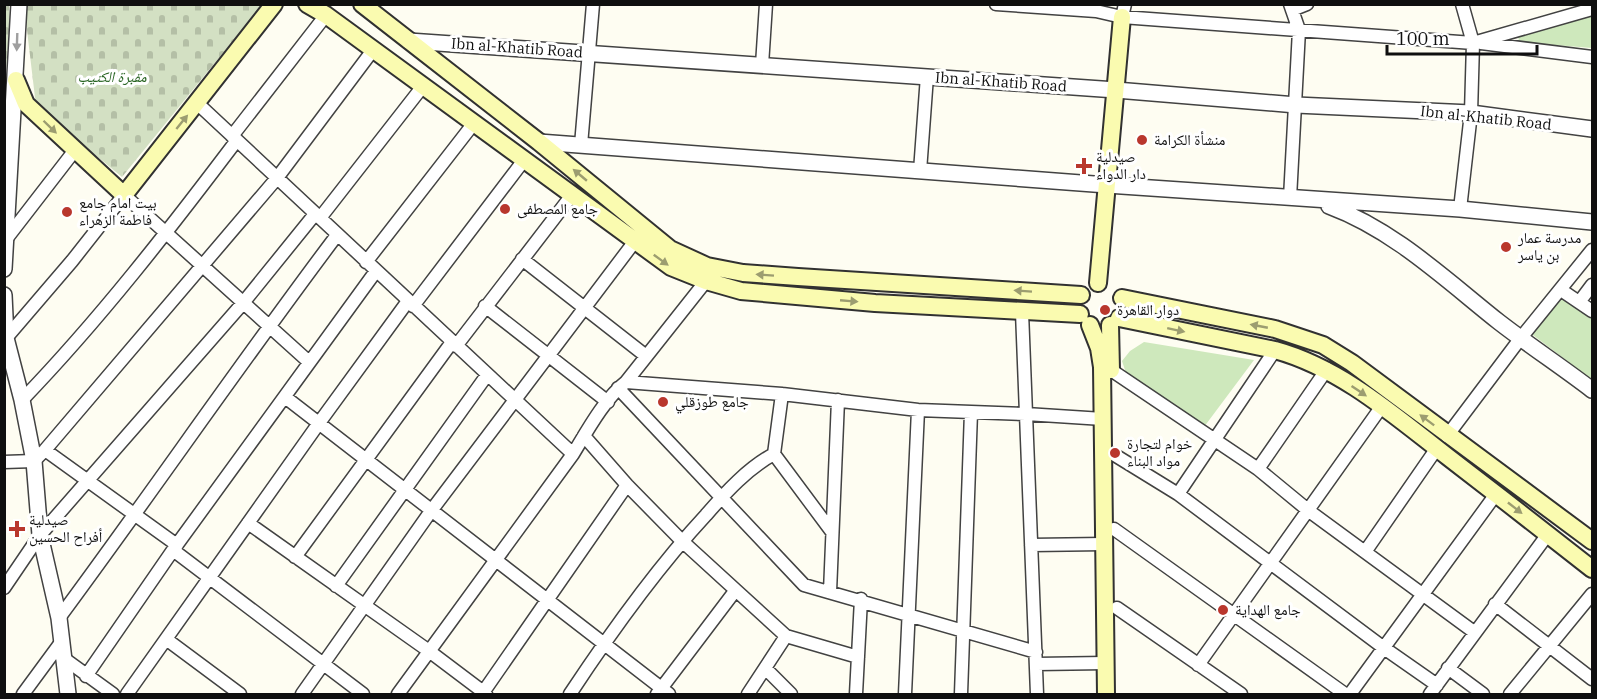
<svg xmlns="http://www.w3.org/2000/svg" width="1597" height="699" viewBox="0 0 1597 699" font-family="'IBM Plex Serif','Noto Naskh Arabic',serif">
  <style>
    .cemetery { fill: url(#cemetery-stones) }
    .park { fill: #cee8bc }
    .lines { fill: none; stroke-linecap: round; stroke-linejoin: round }
    .minor-casing { stroke: #424242; stroke-width: 15 }
    .tertiary-casing { stroke: #424242; stroke-width: 18 }
    .secondary-casing { stroke: #313131; stroke-width: 20 }
    .minor { stroke: #fff; stroke-width: 12 }
    .tertiary { stroke: #fff; stroke-width: 15 }
    .secondary { stroke: #fafbb0; stroke-width: 16 }
    .oneway { fill: #9f9f9f }
    .oneway2 { fill: #9c9d70 }
    .poi-dot { fill: #b9372d; stroke: #fff; stroke-width: 2 }
    .labels { text-anchor: middle; stroke-width: 6; stroke-linejoin: round; paint-order: stroke }
    .street-label { font-size: 15px; fill: #0f0f0f; stroke: #fff }
    .park-label { font-size: 15px; font-style: italic; fill: #286422; stroke: #fff }
    .poi-label { font-size: 15px; fill: #0f0f0f; stroke: #fff; text-anchor: start }
  </style>
  <defs>
    <pattern id="cemetery-stones" width="16" height="16" patternUnits="userSpaceOnUse" patternTransform="scale(1.5)"><rect width="16" height="16" fill="#d3e0c3"/><path d="M2 7V4a2 2 0 0 1 4 0v3zM10 15v-3a2 2 0 0 1 4 0v3z" fill="#b4bfa6"/></pattern>
  </defs>
  <rect width="100%" height="100%" fill="#fefdf2"/>
  <path class="cemetery" d="M5 4 9 5 10 18 5 84Z
    M24 5H262L122 177 36 106Z"/>
  <path class="park" d="M1592 10V48L1519 42 1518 35Z
    M1561 292 1592 316V380L1529 332Z
    M1144 342 1254 360 1204 427 1126 373 1122 361 1130 351Z"/>
  <g class="lines">
    <defs>
      <path id="minor" d="M996 4 1096 11 1122 17 1473 43 1592 9
        M1292 10 1307 4
        M1122 17 1125 4
        M1481 43 1592 57
        M762 65 766 4
        M197 103 573 454
        M232 136 326 15
        M581 145 593 4
        M920 171 927 76
        M1290 198 1299 30 1290 4
        M1460 209 1471 113 1473 43 1462 4
        M320 218 423 86
        M7 238 75 150
        M522 259 646 356
        M366 262 474 123
        M1561 290 1592 311
        M1580 301 1592 285
        M413 306 524 160
        M485 306 608 402
        M1022 312 1037 694
        M6 338 72 261 124 195 309 362
        M456 346 572 195
        M1111 370 1258 469 1309 511 1474 632
        M626 382 782 394 918 410 1026 414 1103 419
        M618 388 804 585 1036 652
        M285 397 669 694
        M22 400C100 319 169 230 237 140
        M584 436 627 485 682 541 786 636 858 657
        M1447 436 1520 339 1592 250
        M45 450 177 545
        M774 454 782 394
        M1113 454 1178 494 1384 648 1437 685
        M4 462 34 461 45 450 277 178 373 50
        M1258 469 1327 369
        M1178 494 1275 350
        M248 523 429 651 486 694
        M1114 529 1345 694
        M1031 545 1104 544
        M173 550 363 694
        M1365 552 1437 448
        M295 557 452 342
        M336 586 487 375
        M4 588 40 535 243 303 315 214
        M830 592 838 400
        M1495 604 1592 679
        M1117 608 1241 694
        M59 618C153 491 242 361 337 235
        M166 639 240 694
        M62 657 113 694
        M1036 664 1106 663
        M1198 665 1382 406
        M765 668 791 694
        M1448 668 1483 694
        M86 676 173 550 376 271
        M23 694 62 641
        M127 694 319 423 408 301
        M302 694 431 511 635 241
        M398 694 573 454C587 431 605 398 626 382L706 281
        M482 694 627 485
        M570 694C611 632 655 570 706 515 726 492 748 468 774 454L832 532
        M657 694 735 591
        M748 694 786 636
        M856 694 861 599
        M905 694 918 410
        M961 694 971 412
        M1350 694 1496 494
        M1430 694 1548 534
        M1510 694 1592 594"/>
      <path id="tertiary" d="M409 41 1116 90 1296 105 1471 113 1592 129
        M539 142 1107 185 1460 209 1592 222
        M1329 206C1394 230 1446 280 1499 322 1530 346 1562 367 1592 390
        M4 269 19 4
        M4 295 6 338 22 400 34 461 40 535 59 618 68 694"/>
      <path id="secondary" d="M307 4 326 15 671 267 706 281 741 291 875 303 1080 314
        M362 4 539 142 670 249 707 266 743 273 798 277 1081 295
        M16 80 26 104 124 195 274 4
        M1098 283 1122 17
        M1122 298 1275 329 1323 345 1352 363 1592 541
        M1119 318 1275 350C1341 368 1395 416 1448 457 1496 494 1545 532 1592 569
        M1090 325 1099 348 1102 367 1106 694
        M1110 325 1111 370"/>
    </defs>
    <use href="#minor" class="minor-casing"/>
    <use href="#tertiary" class="tertiary-casing"/>
    <use href="#secondary" class="secondary-casing"/>
    <use href="#minor" class="minor"/>
    <use href="#tertiary" class="tertiary"/>
    <use href="#secondary" class="secondary"/>
  </g>
  <defs><path id="oneway-solid" d="M-6-.8H1V-3.2L6.5 0L1 3.2V.8H-6Z" transform="scale(1.5)"/></defs>
  <use class="oneway" href="#oneway-solid" transform="translate(17 42) rotate(92)"/>
  <g class="oneway2">
    <use href="#oneway-solid" transform="translate(182 122) rotate(-51)"/>
    <use href="#oneway-solid" transform="translate(50 127) rotate(44)"/>
    <use href="#oneway-solid" transform="translate(580 175) rotate(-140)"/>
    <use href="#oneway-solid" transform="translate(661 260) rotate(36)"/>
    <use href="#oneway-solid" transform="translate(765 275) rotate(-176)"/>
    <use href="#oneway-solid" transform="translate(1023 291) rotate(-176)"/>
    <use href="#oneway-solid" transform="translate(849 301) rotate(5)"/>
    <use href="#oneway-solid" transform="translate(1259 326) rotate(-169)"/>
    <use href="#oneway-solid" transform="translate(1176 330) rotate(12)"/>
    <use href="#oneway-solid" transform="translate(1359 391) rotate(34)"/>
    <use href="#oneway-solid" transform="translate(1427 420) rotate(-143)"/>
    <use href="#oneway-solid" transform="translate(1515 508) rotate(38)"/>
  </g>
  <g class="poi-dot">
    <circle cx="1142" cy="140" r="6"/>
    <path d="M1081 157h6v6h6v6h-6v6h-6v-6h-6v-6h6z"/>
    <circle cx="505" cy="209" r="6"/>
    <circle cx="67" cy="212" r="6"/>
    <circle cx="1506" cy="247" r="6"/>
    <circle cx="1105" cy="310" r="6"/>
    <circle cx="663" cy="402" r="6"/>
    <circle cx="1115" cy="453" r="6"/>
    <path d="M14 520h6v6h6v6h-6v6h-6v-6h-6v-6h6z"/>
    <circle cx="1223" cy="610" r="6"/>
  </g>
  <g class="labels">
    <g class="street-label">
      <text transform="translate(517 48) rotate(4)" y="5">Ibn al-Khatib Road</text>
      <text transform="translate(1001 82) rotate(4)" y="5">Ibn al-Khatib Road</text>
      <text transform="translate(1486 118) rotate(6)" y="5">Ibn al-Khatib Road</text>
    </g>
    <g class="park-label">
      <text x="112" y="82">مقبرة الكتيب</text>
    </g>
    <g class="poi-label">
      <text x="1154" y="145">منشأة الكرامة</text>
      <text x="1096" y="162">صيدلية<tspan x="1096" dy="17">دار الدواء</tspan></text>
      <text x="79" y="208">بيت امام جامع<tspan x="79" dy="17">فاطمة الزهراء</tspan></text>
      <text x="517" y="214">جامع المصطفى</text>
      <text x="1518" y="243">مدرسة عمار<tspan x="1518" dy="17">بن ياسر</tspan></text>
      <text x="1117" y="315">دوار القاهرة</text>
      <text x="675" y="407">جامع طوزقلي</text>
      <text x="1127" y="449">خوام لتجارة<tspan x="1127" dy="17">مواد البناء</tspan></text>
      <text x="29" y="525">صيدلية<tspan x="29" dy="17">أفراح الحسين</tspan></text>
      <text x="1235" y="615">جامع الهداية</text>
    </g>
  </g>
  <rect width="1597" height="699" fill="none" stroke="#0f0f0f" stroke-width="12"/>
  <path d="M1387 45v9h150v-9" fill="none" stroke="#0f0f0f" stroke-width="3"/>
  <text x="1396" y="45" font-size="18" fill="#0f0f0f" stroke="#ffffff" stroke-width="4.5" paint-order="stroke">100 m</text>
</svg>
